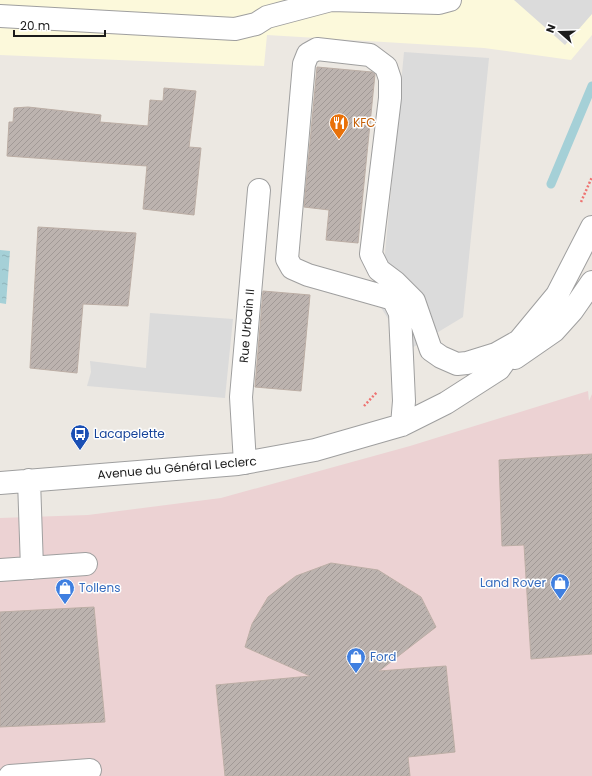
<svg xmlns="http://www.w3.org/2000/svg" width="592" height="776" viewBox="0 0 592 776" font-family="Poppins,sans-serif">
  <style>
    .commercial { fill: #ecd2d3 }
    .education { fill: #fcf9db }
    .parking { fill: #dbdbdb }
    .water { fill: url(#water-ripples) }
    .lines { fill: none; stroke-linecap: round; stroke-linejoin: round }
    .stream { stroke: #a5d0d7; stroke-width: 9 }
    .building { fill: url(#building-hatch); stroke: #bcaea5 }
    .minor-casing { stroke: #9f9f9f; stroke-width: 24 }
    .path { stroke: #ee7371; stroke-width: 2.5; stroke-dasharray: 2 2; stroke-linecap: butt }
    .minor { stroke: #fff; stroke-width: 22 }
    .labels { text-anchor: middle; stroke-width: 3; stroke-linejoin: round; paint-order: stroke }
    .food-label { font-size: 12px; fill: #c56008; stroke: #fff; text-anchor: start }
    .street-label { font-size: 12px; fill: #1b1b1b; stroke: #fff }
    .transit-label { font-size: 12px; fill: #164399; stroke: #fff; text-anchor: start }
    .shop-label { font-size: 12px; fill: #366cbe; stroke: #fff; text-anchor: start }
  </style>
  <defs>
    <pattern id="water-ripples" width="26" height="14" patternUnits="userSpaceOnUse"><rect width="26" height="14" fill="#a5d0d7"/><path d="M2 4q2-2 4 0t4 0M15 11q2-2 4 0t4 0" fill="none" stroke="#8db2b8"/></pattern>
    <pattern id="building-hatch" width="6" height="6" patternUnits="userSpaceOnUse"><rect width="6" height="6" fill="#bcb3af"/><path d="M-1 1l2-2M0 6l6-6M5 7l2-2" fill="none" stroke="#a19996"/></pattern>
  </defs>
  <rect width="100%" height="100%" fill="#ece8e2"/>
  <path class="commercial" d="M588 391 589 401 592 394V776H0V518L88 515 221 498 410 446Z"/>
  <path class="education" d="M0 0H592V35L571 60 484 48 267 35 264 66 0 55Z"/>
  <path class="parking" d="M514 0H592V14L565 45Z
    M404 52 489 58 463 317 397 357 392 325 380 306Z
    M150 313 233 319 225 398 87 386 91 372 90 361 146 368Z"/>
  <path class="water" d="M0 250 10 251 6 304 0 303Z"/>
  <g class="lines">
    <path class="stream" d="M551 184 592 86"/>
  </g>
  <path class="building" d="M317 67 372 72 375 74 358 243 326 240 329 210 304 207Z
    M164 88 196 91 189 147 201 148 194 215 143 209 147 166 7 156 9 122H13L14 108 28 107 101 115 100 122 148 126 150 100 163 101Z
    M38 227 136 233 128 306 83 304 77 373 30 368Z
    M263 291 310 295 301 391 255 387Z
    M592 454V654L531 659 524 545 502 546 499 460Z
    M331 563 378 570 421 597 436 627 379 671 446 666 455 752 408 757 410 776H225L216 685 310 676 245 647 252 624 268 597 296 576Z
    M94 607 105 722 0 727V612Z"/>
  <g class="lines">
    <defs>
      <path id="minor" d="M0 16 235 29 256 24 267 17 331 0 439 3 450 0
        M400 313 393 299 308 275 292 268 287 259 304 64 308 54 317 49 370 55 386 67 390 79V98L371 254 379 270 395 282 414 301 431 350 441 357 457 364 467 363 496 354 519 341
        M515 358 554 331 572 311 592 282
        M402 425 404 401 400 313 412 303
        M245 463 241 397 259 190
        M29 480 32 568
        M0 483 238 464 315 450 402 425 446 403 499 369 519 341 557 295 592 227
        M0 570 86 564
        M10 776 90 770"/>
    </defs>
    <use href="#minor" class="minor-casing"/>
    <path class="path" d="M581 202 592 177
      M364 406 377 392"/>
    <use href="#minor" class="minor"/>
  </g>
  <defs>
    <symbol id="restaurant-pin" viewBox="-11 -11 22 30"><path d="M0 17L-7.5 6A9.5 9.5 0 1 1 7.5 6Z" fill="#e8710a" stroke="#fff"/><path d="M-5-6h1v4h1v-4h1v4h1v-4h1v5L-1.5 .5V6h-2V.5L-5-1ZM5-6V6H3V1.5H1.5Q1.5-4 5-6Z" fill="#fff"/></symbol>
    <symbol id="bus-pin" viewBox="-11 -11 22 30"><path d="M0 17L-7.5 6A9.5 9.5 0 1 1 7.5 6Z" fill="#1a4fb4" stroke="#fff"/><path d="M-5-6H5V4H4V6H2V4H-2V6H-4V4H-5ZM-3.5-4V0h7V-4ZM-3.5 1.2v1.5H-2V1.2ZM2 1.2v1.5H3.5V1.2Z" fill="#fff"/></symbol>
    <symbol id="shop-pin" viewBox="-11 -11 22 30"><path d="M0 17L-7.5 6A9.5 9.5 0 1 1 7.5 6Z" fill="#3f7fe0" stroke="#fff"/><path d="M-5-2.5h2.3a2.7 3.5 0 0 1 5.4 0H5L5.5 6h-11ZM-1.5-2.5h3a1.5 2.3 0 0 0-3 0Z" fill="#fff"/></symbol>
  </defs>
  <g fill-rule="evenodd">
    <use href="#restaurant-pin" x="328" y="112" width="22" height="30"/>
    <use href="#bus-pin" x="69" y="423" width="22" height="30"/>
    <use href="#shop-pin" x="549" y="572" width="22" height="30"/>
    <use href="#shop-pin" x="54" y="577" width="22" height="30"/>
    <use href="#shop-pin" x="345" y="646" width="22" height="30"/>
  </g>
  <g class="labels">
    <g class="food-label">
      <text x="353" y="127">KFC</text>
    </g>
    <g class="street-label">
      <text transform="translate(247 326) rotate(-85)" y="4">Rue Urbain II</text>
      <text transform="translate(177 468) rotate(-5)" y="4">Avenue du Général Leclerc</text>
    </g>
    <g class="transit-label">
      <text x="94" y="438">Lacapelette</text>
    </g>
    <g class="shop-label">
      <text x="546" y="587" text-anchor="end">Land Rover</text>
      <text x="79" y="592">Tollens</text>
      <text x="370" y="661">Ford</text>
    </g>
  </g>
  <g transform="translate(560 32) rotate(290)" stroke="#ffffff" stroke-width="3" paint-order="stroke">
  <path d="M0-3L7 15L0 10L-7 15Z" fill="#1b1b1b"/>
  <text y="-6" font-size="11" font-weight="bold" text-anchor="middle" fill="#1b1b1b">N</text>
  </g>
  <path d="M14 30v6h91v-6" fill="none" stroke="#1b1b1b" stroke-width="2"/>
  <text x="20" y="30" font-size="12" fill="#1b1b1b" stroke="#ffffff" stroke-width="3" paint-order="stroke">20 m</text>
</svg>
